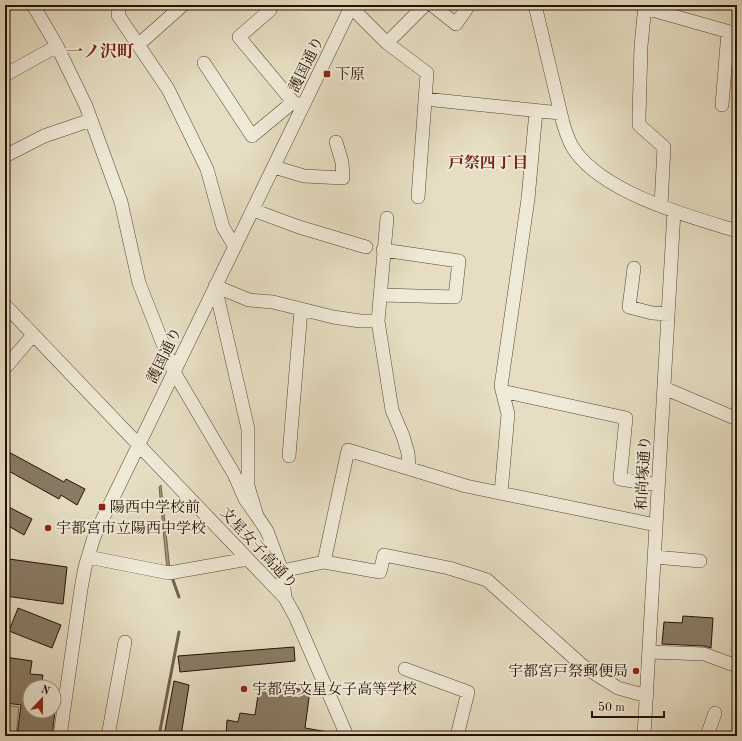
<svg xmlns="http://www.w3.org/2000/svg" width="742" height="741" viewBox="0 0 742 741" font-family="'Old Standard TT','Noto Serif JP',serif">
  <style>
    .green { fill: #c5baa2; stroke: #756552 }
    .water { fill: #a49781; stroke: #71614f }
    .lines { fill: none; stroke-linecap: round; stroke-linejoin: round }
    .stream { stroke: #71614f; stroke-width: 3 }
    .building { fill: #897b66; stroke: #251003 }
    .minor-casing { stroke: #554333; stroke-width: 14 }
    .minor { stroke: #efe9d7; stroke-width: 13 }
    .poi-dot { fill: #8f2418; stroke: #efe9d7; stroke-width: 1.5 }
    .labels { text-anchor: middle; stroke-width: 4; stroke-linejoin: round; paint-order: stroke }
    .street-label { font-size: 15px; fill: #251003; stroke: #efe9d7 }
    .poi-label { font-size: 15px; fill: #251003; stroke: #efe9d7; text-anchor: start }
    .neighbourhood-label { font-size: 16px; font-weight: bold; fill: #7a1f14; stroke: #efe9d7 }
    .quarter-label { font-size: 17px; font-weight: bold; fill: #7a1f14; stroke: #efe9d7 }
  </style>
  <rect width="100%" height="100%" fill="#e6ddc2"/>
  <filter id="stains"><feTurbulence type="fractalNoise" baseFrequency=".005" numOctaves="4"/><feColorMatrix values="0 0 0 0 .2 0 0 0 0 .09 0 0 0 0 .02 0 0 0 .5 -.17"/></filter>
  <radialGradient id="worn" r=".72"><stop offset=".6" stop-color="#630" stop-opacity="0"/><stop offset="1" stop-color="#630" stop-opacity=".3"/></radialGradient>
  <path class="green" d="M5 705 19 707 16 736H5Z"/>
  <path class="water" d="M161 485 170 570H167L159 487Z"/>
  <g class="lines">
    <path class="stream" d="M173 580 179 597
      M159 736 179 632"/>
  </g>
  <path class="building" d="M5 450 64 482 66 479 85 489 77 505 61 495 59 499 5 469Z
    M5 505 32 519 24 535 5 524Z
    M9 559 67 567 63 604 5 596Z
    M18 608 61 625 52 648 9 631Z
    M683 616 713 618 711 648 704 646 662 644 664 622 682 623Z
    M294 647 295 661 180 672 178 656Z
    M5 657 32 661 30 674 43 675 41 687H30V711H55L52 736H17L21 705 5 703Z
    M174 681 189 685 181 736H164Z
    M265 686 310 690 305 728 328 732 327 736H226L227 720 238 722 240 713 255 715 259 688 265 689Z"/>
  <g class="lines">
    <defs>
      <path id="minor" d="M33 5 57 46 86 106 121 202 139 283 174 372 234 474 245 499 257 516
        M120 5 118 15 168 89 207 169 223 227 235 247
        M349 5 387 43 427 73 418 197
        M432 5 456 24 469 5
        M535 5 563 123C566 133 569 143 575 151 606 194 688 216 737 231
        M645 5 641 46 639 117V125L664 147 661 206
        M645 8 737 34
        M270 10 239 37 293 102
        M387 43 425 5
        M138 45 183 5
        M204 63 252 136 293 102 303 106
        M5 75 57 46
        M425 99 560 113
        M722 105 728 32
        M5 156 44 136 91 120
        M274 167 304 176 343 178 342 162 336 142
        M253 210 299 227 366 247
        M387 218 378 321 392 410 403 436 408 453 409 468
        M634 268 629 307 652 313 668 314
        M215 286 248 429V486L257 516 267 531 282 571 285 598
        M215 286 249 300 273 302 333 317 360 321H378
        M381 295 455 297 459 261 383 250
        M5 305 285 598 295 616 347 736
        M5 368 33 335
        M664 388 737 419
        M502 391 626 418 620 479 658 485
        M289 456 301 310
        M501 493 508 414 501 386 528 199 536 111
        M88 557 169 573 248 559
        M655 557 700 561
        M324 562 380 572 384 555 449 568 487 580 583 666 618 688 647 696
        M282 571 324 562 348 450 466 486 656 525
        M650 652 704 654 737 666
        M405 669 468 692 457 736
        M60 736 81 589 85 567 94 537 352 5
        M108 736 125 642
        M644 736 674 211
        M707 736 715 713"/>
    </defs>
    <use href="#minor" class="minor-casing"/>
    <use href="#minor" class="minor"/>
  </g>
  <g class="poi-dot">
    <rect x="323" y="70" width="8" height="8" rx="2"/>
    <rect x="98" y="503" width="8" height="8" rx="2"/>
    <circle cx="48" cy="528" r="4"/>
    <circle cx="636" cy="671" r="4"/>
    <circle cx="244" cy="689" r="4"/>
  </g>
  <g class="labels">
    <g class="street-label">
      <text transform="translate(306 64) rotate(-64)" y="5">護国通り</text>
      <text transform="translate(164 355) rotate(-64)" y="5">護国通り</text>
      <text transform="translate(643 473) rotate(-87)" y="5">和尚塚通り</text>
      <text transform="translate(259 548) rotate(47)" y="5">文星女子高通り</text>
    </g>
    <g class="poi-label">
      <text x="335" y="79">下原</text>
      <text x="110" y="512">陽西中学校前</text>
      <text x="56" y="533">宇都宮市立陽西中学校</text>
      <text x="628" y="676" text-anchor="end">宇都宮戸祭郵便局</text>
      <text x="252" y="694">宇都宮文星女子高等学校</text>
    </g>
    <g class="neighbourhood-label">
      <text x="488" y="168">戸祭四丁目</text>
    </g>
    <g class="quarter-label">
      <text x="100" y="57">一ノ沢町</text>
    </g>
  </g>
  <rect width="742" height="741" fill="none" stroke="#e6ddc2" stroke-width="20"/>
  <rect x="6" y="6" width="730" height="729" fill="none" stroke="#251003" stroke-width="2"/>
  <rect x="10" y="10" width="722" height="721" fill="none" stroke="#251003"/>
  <g transform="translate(42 699) rotate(22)"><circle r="19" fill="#efe9d7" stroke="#9e9282"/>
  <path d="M0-3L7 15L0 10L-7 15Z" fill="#8f2418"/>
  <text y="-6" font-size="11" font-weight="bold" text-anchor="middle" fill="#251003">N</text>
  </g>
  <path d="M592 711v6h72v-6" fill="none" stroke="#251003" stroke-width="2"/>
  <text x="598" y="711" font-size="12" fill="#251003" stroke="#efe9d7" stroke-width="3" paint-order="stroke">50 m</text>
  <rect width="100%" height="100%" filter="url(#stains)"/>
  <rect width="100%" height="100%" fill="url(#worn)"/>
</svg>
